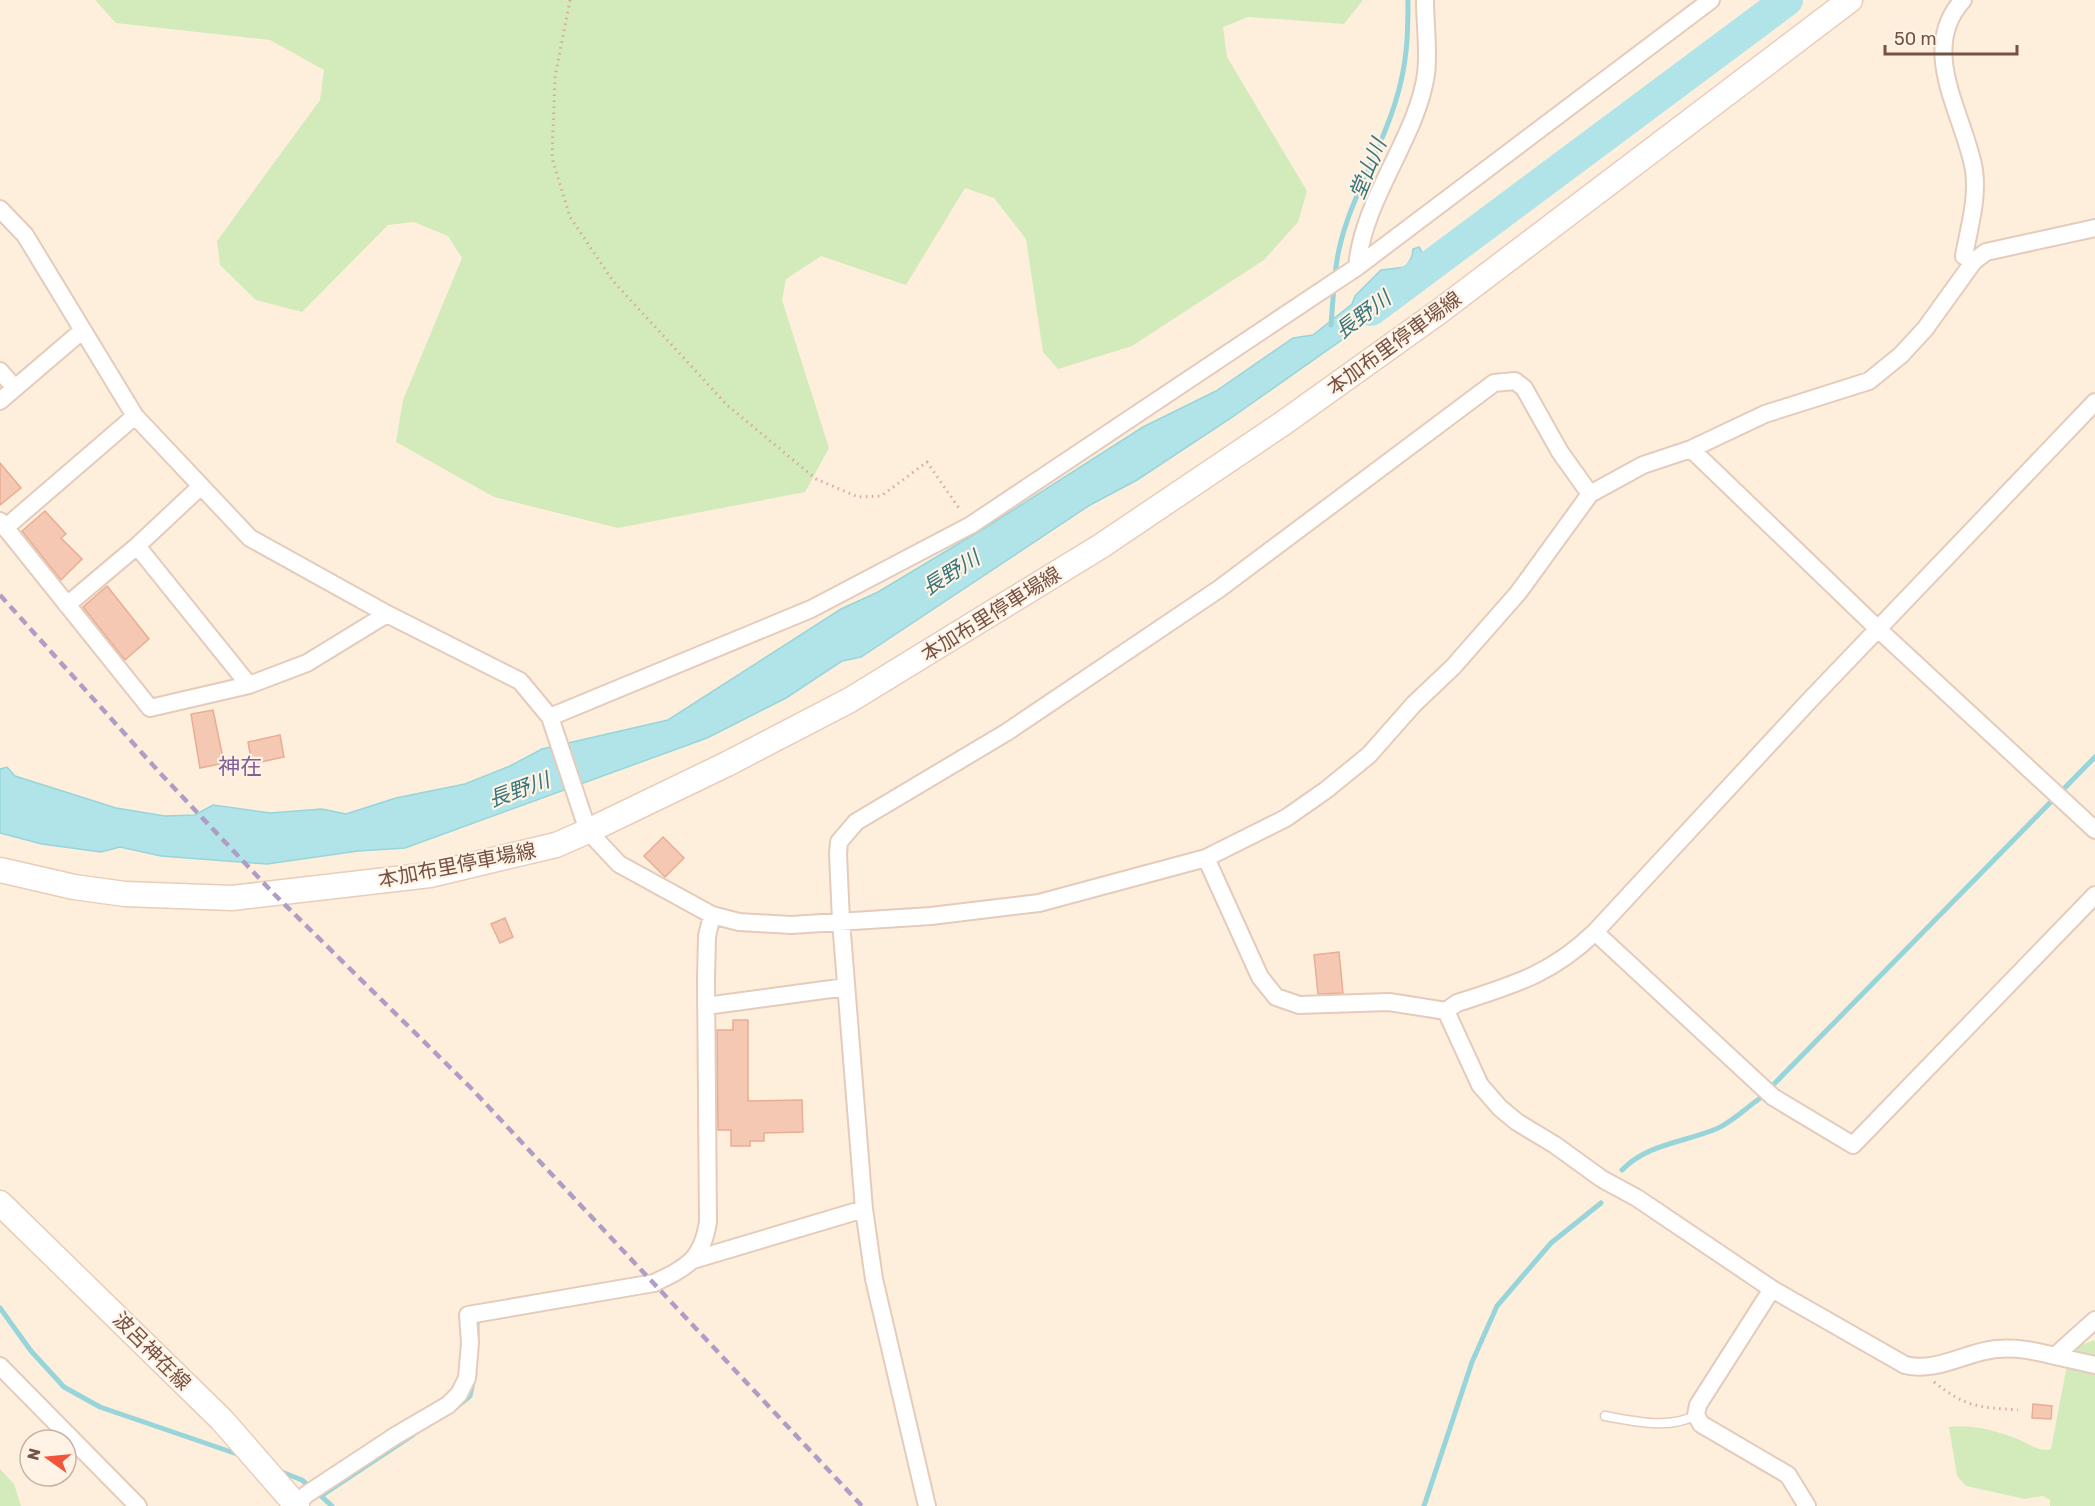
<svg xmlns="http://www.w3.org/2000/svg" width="2095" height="1506" viewBox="0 0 2095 1506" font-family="Rubik,'Noto Sans JP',sans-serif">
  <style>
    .green { fill: #d3ebbb }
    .water { fill: #b1e4e8; stroke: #97d5da; stroke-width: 1.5 }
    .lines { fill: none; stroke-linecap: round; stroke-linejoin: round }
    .stream { stroke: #97d5da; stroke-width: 5 }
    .river { stroke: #b1e4e8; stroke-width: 32 }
    .building { fill: #f5c8b3; stroke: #e8ad92; stroke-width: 1.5 }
    .service-casing { stroke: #e4cbbc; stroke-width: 11 }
    .minor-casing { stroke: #e4cbbc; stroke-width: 20 }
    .secondary-casing { stroke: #e9ccb9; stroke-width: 27 }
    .path { stroke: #d9ab97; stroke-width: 3; stroke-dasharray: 1.5 4.5; stroke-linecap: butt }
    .service { stroke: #fff; stroke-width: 8 }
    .minor { stroke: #fff; stroke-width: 16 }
    .secondary { stroke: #fff; stroke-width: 24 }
    .rail { stroke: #b09dc6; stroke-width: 4.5; stroke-dasharray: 9 6; stroke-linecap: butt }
    .labels { text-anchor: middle; stroke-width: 4.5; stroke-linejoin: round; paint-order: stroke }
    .street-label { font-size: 20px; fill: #745244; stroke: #fff3e5 }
    .water-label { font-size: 21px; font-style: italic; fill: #38767c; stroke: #fff3e5 }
    .quarter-label { font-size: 22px; fill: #815f98; stroke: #fff3e5 }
  </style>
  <rect width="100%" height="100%" fill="#feefdd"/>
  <path class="green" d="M95 0H1363L1344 24 1248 17 1223 27 1227 57 1307 191 1298 222 1264 260 1132 346 1058 369 1043 352 1026 239 994 198 965 188 906 285 821 256 786 279 782 300 829 448 805 492 618 528 494 497 396 442 403 400 462 258 448 236 414 222 388 225 302 312 256 300 220 265 217 241 320 100 324 70 270 40 116 23Z
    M2095 1340V1506H2050V1500L2043 1496 2025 1499 1966 1486 1957 1476 1949 1427C1970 1424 1995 1430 2015 1438 2027 1442 2039 1453 2051 1449L2070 1349Z
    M0 1469 14 1484 21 1506H0Z"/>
  <path class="water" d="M1419 247 1428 262 1408 276 1404 296 1231 418 1137 480 1090 505 861 657 842 661 786 698 707 738 405 848 358 851 267 864 161 856 120 847 101 852 42 844 0 833V769L7 767 15 776 116 808 165 816 195 815 213 805 270 813 322 809 346 814 396 798 465 784 510 766 542 749 668 720 841 609 878 592 988 526 1143 427 1216 391 1293 338 1313 335 1352 304 1355 296 1381 270 1406 267 1412 256 1413 249Z"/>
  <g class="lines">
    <path class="stream" d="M1335 277C1339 214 1379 159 1396 100 1407 64 1408 37 1408 0
      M1331 325 1334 286
      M1774 1084 2095 757
      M1622 1170C1647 1144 1685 1142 1716 1129 1731 1123 1746 1108 1759 1099
      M0 1308 31 1351 64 1387 100 1407 240 1455
      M477 1337V1320L481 1319
      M454 1409 470 1396 475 1373
      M279 1471 302 1480 310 1487
      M320 1495 332 1506
      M321 1496 413 1435
      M1424 1506 1472 1362 1497 1306 1551 1243 1601 1203"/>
    <path class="river" d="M1371 310 1787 0"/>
  </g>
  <path class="building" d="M0 463 21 488 0 505Z
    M45 511 66 534 61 538 82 559 61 580 22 531Z
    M107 586 149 639 125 660 83 607Z
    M213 710 224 763 200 768 191 714Z
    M280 735 284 757 252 764 248 742Z
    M663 837 684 858 665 877 644 856Z
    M505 918 513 937 500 943 491 924Z
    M1339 952 1343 993 1318 994 1314 955Z
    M733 1020H748V1101L802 1100 803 1132 764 1133V1141H750V1146H731V1130H718L717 1030H733Z
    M2033 1404 2052 1406 2051 1419 2032 1418Z"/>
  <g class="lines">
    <defs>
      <path id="service" d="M1605 1416C1634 1421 1669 1430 1696 1415"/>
      <path id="minor" d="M1963 0C1917 50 1965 116 1974 170 1978 199 1969 228 1964 256L1974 261
        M0 209 25 235 135 416 250 538 387 614 520 681 550 717 588 831 619 864 712 915 739 922 791 925 931 916 1039 903 1206 858 1286 818 1326 790 1369 755 1414 704 1453 667 1518 593 1590 494 1643 465 1691 449 1765 414 1869 381 1901 355 1925 329 1974 261 1986 252 2095 228
        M1357 267C1363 198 1417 138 1426 74 1429 50 1425 24 1425 0
        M0 371 15 388
        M0 401 83 330
        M1691 449 1878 629 2095 830
        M0 521 150 708 249 685 307 663 387 614
        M5 528 135 416
        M137 546 249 685
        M67 605 137 546 200 487
        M550 717 811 609 971 525 1357 267 1711 0
        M1206 858 1260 977 1276 997 1299 1005 1389 1002 1446 1011 1457 1003C1513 985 1552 974 1595 932L1809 701 2095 402
        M1595 932 1773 1097 1853 1145 2095 895
        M706 1006 846 987
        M1446 1011 1480 1085 1500 1108 1517 1122 1555 1145 1602 1179 1637 1198 1772 1289 1905 1365C1936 1373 1966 1352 1996 1349 2017 1347 2035 1351 2055 1356L2095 1320
        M693 1260 864 1209
        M1772 1289 1698 1405 1696 1415 1701 1424 1788 1475 1807 1506
        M2055 1356 2095 1365
        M0 1366 138 1506
        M294 1506 307 1494 395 1436 448 1405 459 1394 467 1378 470 1343 468 1315 654 1283C687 1267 702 1260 708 1222L706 979 707 936 712 915
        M927 1506 874 1279 864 1209 841 921 838 854 839 842 856 822 1007 732 1219 589 1494 383 1515 381 1524 388 1560 452 1590 494"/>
      <path id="secondary" d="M0 870 74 887 125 894 232 898 430 875 556 845 588 831 727 764 850 700 1101 546 1282 424 1440 311 1850 0
        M0 1203 222 1420 297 1506"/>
    </defs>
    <use href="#service" class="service-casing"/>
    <use href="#minor" class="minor-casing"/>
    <use href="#secondary" class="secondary-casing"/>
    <path class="path" d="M570 0 555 77 552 158 570 217 613 281 727 405 816 479 858 497 881 496 927 462 961 511
      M1934 1382C1967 1408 1978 1407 2018 1410"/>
    <use href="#service" class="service"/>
    <use href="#minor" class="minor"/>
    <use href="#secondary" class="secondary"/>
    <path class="rail" d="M0 595 160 773 275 895 470 1087 862 1506"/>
  </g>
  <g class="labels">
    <g class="street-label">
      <text transform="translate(1394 343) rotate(-36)" y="7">本加布里停車場線</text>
      <text transform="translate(991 614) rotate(-32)" y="7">本加布里停車場線</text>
      <text transform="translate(457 865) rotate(-11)" y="7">本加布里停車場線</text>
      <text transform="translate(152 1351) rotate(45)" y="7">波呂神在線</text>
    </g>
    <g class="water-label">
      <text transform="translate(1368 169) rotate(-68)" y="7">堂山川</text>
      <text transform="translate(1363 315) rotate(-37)" y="7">長野川</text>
      <text transform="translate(951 573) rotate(-32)" y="7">長野川</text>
      <text transform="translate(519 790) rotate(-20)" y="7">長野川</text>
    </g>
    <g class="quarter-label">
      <text x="240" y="774">神在</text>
    </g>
  </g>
  <g transform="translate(48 1458) rotate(285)"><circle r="28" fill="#fff3e5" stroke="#c7b3a5" stroke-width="1.5"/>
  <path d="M0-4.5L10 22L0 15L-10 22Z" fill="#f15439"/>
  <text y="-9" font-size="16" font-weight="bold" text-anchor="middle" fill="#745244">N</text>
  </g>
  <path d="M1885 45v9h132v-9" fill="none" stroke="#745244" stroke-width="3"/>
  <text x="1894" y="45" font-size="18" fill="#745244" stroke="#fff3e5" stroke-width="4.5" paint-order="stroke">50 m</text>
</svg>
